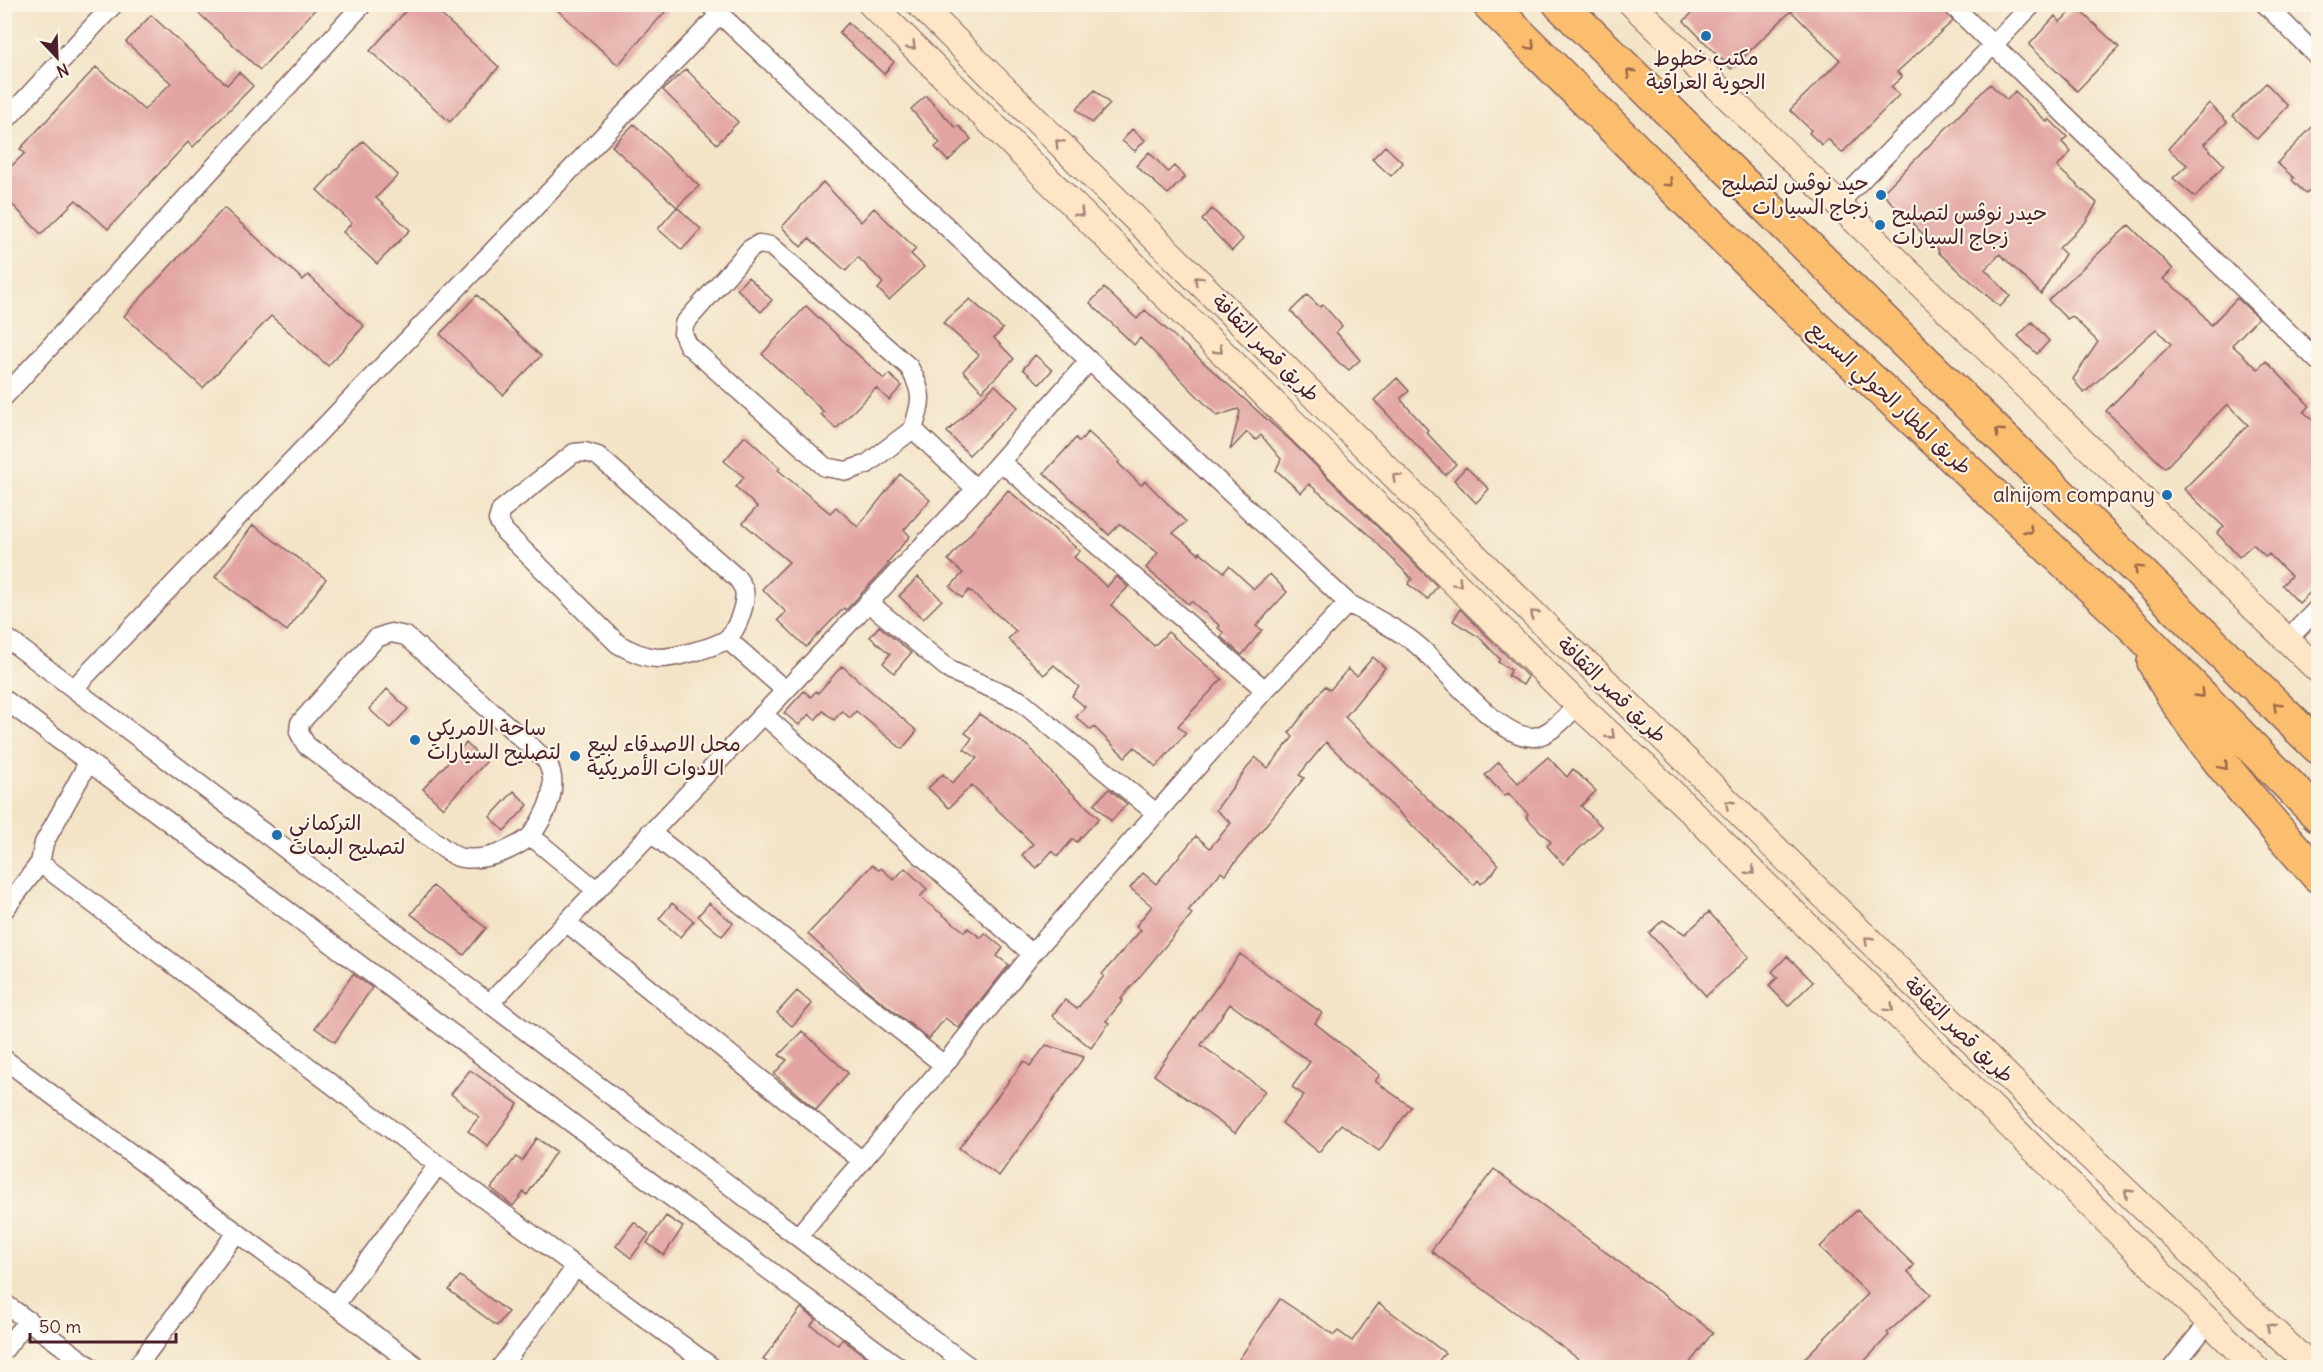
<svg xmlns="http://www.w3.org/2000/svg" width="2323" height="1372" viewBox="0 0 2323 1372" font-family="Delius,'Playpen Sans Arabic',sans-serif">
  <style>
    .building { fill: #e2a4a2 }
    .lines { fill: none; stroke-linecap: round; stroke-linejoin: round }
    .street-casing { stroke: #856462; stroke-width: 21 }
    .secondary-casing { stroke: #856462; stroke-width: 28 }
    .highway-casing { stroke: #856462; stroke-width: 36 }
    .street { stroke: #fff; stroke-width: 18 }
    .secondary { stroke: #fde5c5; stroke-width: 26 }
    .highway { stroke: #fbbd6e; stroke-width: 33 }
    .oneway { stroke: #a48278 }
    .oneway2 { stroke: #9a6649 }
    .poi-dot { fill: #1f6fb2; stroke: #fcf5e5; stroke-width: 2 }
    .labels { text-anchor: middle; stroke-width: 4.5; stroke-linejoin: round; paint-order: stroke }
    .poi-label { font-size: 21px; fill: #4a1f2b; stroke: #fcf5e5; text-anchor: start }
    .street-label { font-size: 21px; fill: #4a1f2b; stroke: #fcf5e5 }
  </style>
  <rect width="100%" height="100%" fill="#fcf5e5"/>
  <filter id="ink" filterUnits="userSpaceOnUse"><feTurbulence type="fractalNoise" baseFrequency=".0167" numOctaves="2"/><feDisplacementMap in="SourceGraphic" scale="12" xChannelSelector="R" yChannelSelector="G"/><feConvolveMatrix kernelMatrix="1 2 1 2 8 2 1 2 1" color-interpolation-filters="sRGB"/></filter>
  <filter id="wash" filterUnits="userSpaceOnUse"><feTurbulence type="fractalNoise" baseFrequency=".008" numOctaves="4" result="noise"/><feDisplacementMap in="SourceGraphic" scale="24" xChannelSelector="R" yChannelSelector="G"/><feGaussianBlur stdDeviation="1.35" result="paint"/><feColorMatrix in="noise" values="0 0 0 0 0 0 0 0 0 0 0 0 0 0 0 0 0 1.4 0 .05"/><feComposite in="paint" operator="in"/></filter>
  <g filter="url(#wash)">
    <rect width="100%" height="100%" fill="#f3e4c8"/>
    <g id="blocks">
      <path class="building" d="M189 4H320L260 70Z
        M412 4H429L499 67 450 122 370 51Z
        M551 4H672L618 65Z
        M1701 4H1940L1953 21 1897 72 1902 77 1891 87 1899 95 1842 153 1828 139 1822 145 1809 133 1811 130 1790 110 1840 60 1791 11 1731 69 1684 21Z
        M2076 7 2119 47 2077 91 2029 45 2055 16 2060 22Z
        M151 15 227 85 239 72 253 86 193 147 188 142 108 229 76 200 41 234 4 196V173L25 153 20 149 96 67 144 110 171 83 126 42Z
        M848 23 894 62 884 74 839 33Z
        M686 69 738 122 717 144 663 90Z
        M2266 83 2288 106 2257 139 2233 116Z
        M1990 84 2007 100 2015 91 2047 122 2049 119 2067 137 2062 142 2071 152 2057 167 2097 203 2085 223 2059 248 2065 254 2041 294 2000 254 1985 269 2010 296 2000 307 1938 252 1939 250 1882 193Z
        M1095 90 1110 104 1092 123 1076 109Z
        M926 96 956 128 959 126 971 139 948 161 935 147 940 143 911 109Z
        M2209 103 2227 122 2204 144 2224 165 2195 197 2173 178 2187 165 2168 149Z
        M2319 120V181L2306 194 2292 180 2294 178 2277 163Z
        M634 124 699 186 677 207 612 146Z
        M1132 129 1145 140 1135 151 1122 141Z
        M363 141 398 175 376 198 410 230 377 264 343 232 352 223 317 190Z
        M1385 146 1403 163 1391 176 1372 159Z
        M1149 152 1168 172 1174 166 1185 177 1168 194 1136 166Z
        M823 182 861 222 874 208 916 249 911 254 924 267 889 300 878 289 883 283 858 257 846 271 809 238 801 247 782 227Z
        M677 207 701 229 682 250 658 229Z
        M224 208 303 280 308 275 364 326 328 366 271 316 203 388 124 316Z
        M1212 209 1243 239 1232 251 1202 220Z
        M2129 225 2173 269 2163 279 2191 300 2211 325 2237 298 2258 318 2232 345 2258 369 2266 361 2310 406 2304 412 2319 426V584L2299 603 2282 585 2291 576 2269 554 2266 557 2253 544 2239 557 2217 533 2224 527 2184 489 2248 425 2227 404 2165 468 2106 411 2171 344 2156 329 2084 393 2073 379 2098 342 2072 316 2067 319 2048 300Z
        M748 277 772 300 761 312 737 289Z
        M1104 288 1137 319 1145 310 1291 441 1437 586 1428 599 1408 584 1412 579 1369 535 1309 484 1301 493 1276 470 1281 459 1261 435 1256 440 1247 432 1230 450 1240 412 1238 409 1217 416 1140 338 1134 345 1123 334 1090 303Z
        M477 295 541 356 503 395 440 334Z
        M1307 295 1320 307 1323 305 1342 326 1336 332 1360 360 1349 370 1343 365 1342 366 1291 311Z
        M970 299 1003 329 994 338 1014 359 982 391 963 371 979 355 943 323Z
        M806 306 884 379 889 374 902 386 889 400 876 388 836 429 821 414 824 412 762 354Z
        M2032 322 2049 341 2037 354 2018 336Z
        M1035 355 1052 370 1040 384 1023 369Z
        M1397 378 1409 391 1401 398 1402 401 1428 430 1426 432 1456 464 1445 475 1374 400Z
        M995 385 1018 407 969 455 947 432Z
        M1088 432 1120 461 1118 463 1141 485 1145 481 1186 522 1173 533 1199 554 1200 552 1224 572 1229 566 1254 589 1270 574 1287 592 1256 626 1262 630 1242 655 1221 637 1224 633 1218 628 1220 626 1191 601 1188 604 1146 568 1158 553 1120 524 1109 535 1044 473 1076 438 1079 442Z
        M745 436 780 468 778 470 830 513 836 507 858 527 900 474 930 500 904 530 910 536 887 563 889 564 846 610 844 608 806 647 778 620 786 612 762 589 789 562 743 523 757 507 736 487 744 477 724 461Z
        M1466 467 1489 489 1476 503 1454 480Z
        M1008 490 1080 551 1074 557 1107 587 1116 576 1128 587 1111 605 1154 646 1168 632 1222 679 1178 726 1186 733 1156 767 1135 747 1125 757 1094 727 1091 730 1076 717 1085 707 1072 696 1079 687 1054 665 1044 675 1008 639 1016 631 969 590 962 598 950 587 963 573 948 560Z
        M253 525 326 579 287 631 215 577Z
        M918 577 942 600 923 619 899 596Z
        M1460 609 1528 677 1523 685 1508 676 1511 670 1498 662 1500 659 1479 637 1453 621Z
        M879 626 911 653 894 673 883 663 890 654 870 637Z
        M1373 657 1385 668 1345 717 1437 808 1487 852 1498 865 1493 873 1481 884 1478 880 1474 885 1326 742 1299 775 1304 778 1225 875 1221 872 1188 911 1192 914 1121 999 1123 1000 1106 1021 1109 1023 1091 1048 1052 1016 1065 1000 1077 1009 1104 976 1102 974 1141 930 1136 926 1152 906 1130 888 1143 873 1156 884 1196 836 1210 848 1231 823 1216 810 1255 757 1268 768 1293 737 1289 733 1325 686 1330 690 1348 669 1357 676Z
        M842 666 917 731 902 749 856 711 850 718 842 711 834 720 823 711 815 720 809 714 799 725 784 713 804 691 811 697 816 691 818 693Z
        M387 689 408 709 390 728 369 709Z
        M979 714 1028 746 1060 782 1099 818 1077 842 1073 839 1058 856 1052 851 1037 868 1022 855 1033 844 972 785 949 808 928 788 943 774 952 783 977 758 964 749 972 738 965 733Z
        M466 743 486 762 443 808 423 789Z
        M1548 757 1567 777 1573 769 1596 791 1581 806 1602 827 1563 864 1547 846 1551 842 1526 817 1528 814 1508 793 1505 796 1485 775 1499 762 1518 783Z
        M1109 789 1127 804 1111 821 1094 804Z
        M514 791 528 805 504 831 490 817Z
        M872 865 879 870 881 868 894 880 905 868 927 889 920 897 965 932 968 928 981 938 985 933 1003 948 997 956 1009 965 959 1028 945 1018 929 1039 867 990 808 934Z
        M433 886 486 928 464 955 411 914Z
        M672 903 694 921 680 937 659 919Z
        M709 903 733 923 722 936 698 916Z
        M1709 912 1749 957 1706 996 1649 933 1663 920 1685 934Z
        M1240 954 1322 1013 1315 1023 1380 1075 1375 1081 1411 1107 1379 1151 1341 1124 1319 1152 1282 1123 1304 1095 1292 1087 1310 1062 1230 1004 1201 1045 1265 1091 1235 1133 1154 1075Z
        M1787 956 1813 982 1788 1006 1769 986 1778 977 1772 972Z
        M353 974 372 988 335 1042 315 1028Z
        M797 991 812 1004 792 1026 777 1013Z
        M802 1031 848 1073 816 1110 774 1074 787 1060 779 1055Z
        M1046 1045 1084 1057 999 1176 959 1148 1024 1061 1030 1066Z
        M470 1070 518 1104 488 1146 468 1131 479 1117 451 1094Z
        M536 1138 556 1151 527 1195 524 1192 513 1206 491 1188 516 1157 522 1161Z
        M1494 1169 1713 1332 1686 1368H1591L1431 1251Z
        M1857 1210 1914 1265 1908 1272 1931 1294 1887 1333 1889 1335 1858 1368H1795L1868 1294 1820 1247Z
        M666 1216 683 1227 664 1255 647 1243Z
        M634 1222 649 1234 631 1258 616 1246Z
        M460 1276 508 1312 497 1326 449 1290Z
        M1280 1299 1334 1335 1338 1331 1352 1341 1379 1303 1445 1353 1433 1368H1233Z
        M801 1308 816 1319 811 1325 838 1345 842 1339 881 1368H774L763 1359Z"/>
    </g>
  </g>
  <g filter="url(#ink)">
    <use href="#blocks" fill-opacity="0" stroke="#856462" stroke-width="1.5"/>
    <g class="lines">
      <defs>
        <path id="street" d="M709 4 1348 603C1369 615 1391 626 1411 640 1442 662 1496 739 1534 737 1551 735 1567 715 1578 705
          M1951 4 2318 361
          M2265 4 2318 57
          M4 122 114 4
          M1838 204 2033 4
          M4 397 363 4
          M913 429 867 464 847 471 825 467 688 345 683 334 684 324 750 249 759 244 771 246 909 367C924 393 922 401 913 429L976 489
          M585 452 598 456 737 578C739 581 743 586 744 590 747 603 737 629 728 638 718 647 671 659 657 658 643 657 631 651 618 644L505 532 498 520 501 510 574 453Z
          M1001 462 1265 690
          M868 602 951 671 1019 700 1157 814
          M4 636 971 1368
          M727 639 785 690
          M2287 640 2318 608
          M74 688 720 14
          M4 699 900 1368
          M764 715 1032 954 944 1065 798 1236
          M650 832 944 1065
          M531 836C513 850 487 861 463 858 456 858 448 851 442 847L306 745 299 732 300 723 376 638 391 633 406 636 546 760C561 786 547 813 531 836L596 890
          M40 863 438 1165 713 1368
          M4 910 40 863 44 843 88 763
          M566 922 861 1160
          M1032 954 1265 690 1348 603
          M490 1003 976 489 1088 362
          M4 1059 419 1368
          M4 1303 92 1368
          M335 1305 438 1165
          M4 1350 28 1320
          M138 1365 237 1232
          M500 1368 576 1267
          M2172 1368 2208 1323"/>
        <path id="secondary" d="M871 4 1578 705 1652 773 2256 1368
          M919 4 1560 640 1592 668 2063 1131 2312 1368
          M1632 4 2318 670"/>
        <path id="highway" d="M1489 4 1799 312 2136 629 2318 815
          M1560 4 2318 747
          M2154 662C2196 742 2259 808 2318 876"/>
      </defs>
      <use href="#street" class="street-casing"/>
      <use href="#secondary" class="secondary-casing"/>
      <use href="#highway" class="highway-casing"/>
      <use href="#street" class="street"/>
      <use href="#secondary" class="secondary"/>
      <use href="#highway" class="highway"/>
    </g>
    <defs><path id="oneway-chevron" d="M-2-3.5L2.5 0L-2 3.5" fill="none" stroke-width="1.6" stroke-linecap="round" stroke-linejoin="round" transform="scale(1.5)"/></defs>
    <g class="oneway">
      <use href="#oneway-chevron" transform="translate(912 46) rotate(45)"/>
      <use href="#oneway-chevron" transform="translate(1059 143) rotate(-135)"/>
      <use href="#oneway-chevron" transform="translate(1080 213) rotate(45)"/>
      <use href="#oneway-chevron" transform="translate(1198 280) rotate(-135)"/>
      <use href="#oneway-chevron" transform="translate(1219 350) rotate(44)"/>
      <use href="#oneway-chevron" transform="translate(1396 477) rotate(-135)"/>
      <use href="#oneway-chevron" transform="translate(1458 583) rotate(45)"/>
      <use href="#oneway-chevron" transform="translate(1534 614) rotate(-135)"/>
      <use href="#oneway-chevron" transform="translate(1611 735) rotate(43)"/>
      <use href="#oneway-chevron" transform="translate(1729 804) rotate(-136)"/>
      <use href="#oneway-chevron" transform="translate(1751 871) rotate(45)"/>
      <use href="#oneway-chevron" transform="translate(1868 940) rotate(-136)"/>
      <use href="#oneway-chevron" transform="translate(1890 1008) rotate(45)"/>
      <use href="#oneway-chevron" transform="translate(2128 1193) rotate(-137)"/>
      <use href="#oneway-chevron" transform="translate(2270 1327) rotate(-137)"/>
    </g>
    <g class="oneway2">
      <use href="#oneway-chevron" transform="translate(1531 46) rotate(45)"/>
      <use href="#oneway-chevron" transform="translate(1630 73) rotate(-136)"/>
      <use href="#oneway-chevron" transform="translate(1669 183) rotate(45)"/>
      <use href="#oneway-chevron" transform="translate(1999 432) rotate(-136)"/>
      <use href="#oneway-chevron" transform="translate(2029 530) rotate(43)"/>
      <use href="#oneway-chevron" transform="translate(2138 569) rotate(-135)"/>
      <use href="#oneway-chevron" transform="translate(2200 694) rotate(46)"/>
      <use href="#oneway-chevron" transform="translate(2277 706) rotate(-135)"/>
      <use href="#oneway-chevron" transform="translate(2224 766) rotate(50)"/>
    </g>
  </g>
  <g class="poi-dot">
    <circle cx="1706" cy="36" r="6"/>
    <circle cx="1881" cy="195" r="6"/>
    <circle cx="1880" cy="225" r="6"/>
    <circle cx="2167" cy="495" r="6"/>
    <circle cx="415" cy="740" r="6"/>
    <circle cx="575" cy="756" r="6"/>
    <circle cx="277" cy="835" r="6"/>
  </g>
  <g class="labels">
    <g class="poi-label">
      <text x="1706" y="65" text-anchor="middle">مكتب خطوط<tspan x="1706" dy="24">الجوية العراقية</tspan></text>
      <text x="1869" y="190" text-anchor="end">حيد نوڤس لتصليح<tspan x="1869" dy="24">زجاج السيارات</tspan></text>
      <text x="1892" y="220">حيدر نوڤس لتصليح<tspan x="1892" dy="24">زجاج السيارات</tspan></text>
      <text x="2155" y="502" text-anchor="end">alnijom company</text>
      <text x="427" y="735">ساحة الامريكي<tspan x="427" dy="24">لتصليح السيارات</tspan></text>
      <text x="587" y="751">محل الاصدقاء لبيع<tspan x="587" dy="24">الادوات الأمريكية</tspan></text>
      <text x="289" y="830">التركماني<tspan x="289" dy="24">لتصليح البمات</tspan></text>
    </g>
    <g class="street-label">
      <text transform="translate(1266 348) rotate(45)" y="7">طريق قصر الثقافة</text>
      <text transform="translate(1890 398) rotate(43)" y="7">طريق المطار الحولي السريع</text>
      <text transform="translate(1612 690) rotate(44)" y="7">طريق قصر الثقافة</text>
      <text transform="translate(1959 1030) rotate(44)" y="7">طريق قصر الثقافة</text>
    </g>
  </g>
  <rect width="2323" height="1372" fill="none" stroke="#fcf5e5" stroke-width="24"/>
  <g transform="translate(57 57) rotate(157)" stroke="#fcf5e5" stroke-width="4.5" paint-order="stroke">
  <path d="M0-4.5L10 22L0 15L-10 22Z" fill="#4a1f2b"/>
  <text y="-9" font-size="16" font-weight="bold" text-anchor="middle" fill="#4a1f2b">N</text>
  </g>
  <path d="M30 1333v9h146v-9" fill="none" stroke="#4a1f2b" stroke-width="3"/>
  <text x="39" y="1333" font-size="18" fill="#4a1f2b" stroke="#fcf5e5" stroke-width="4.5" paint-order="stroke">50 m</text>
</svg>
